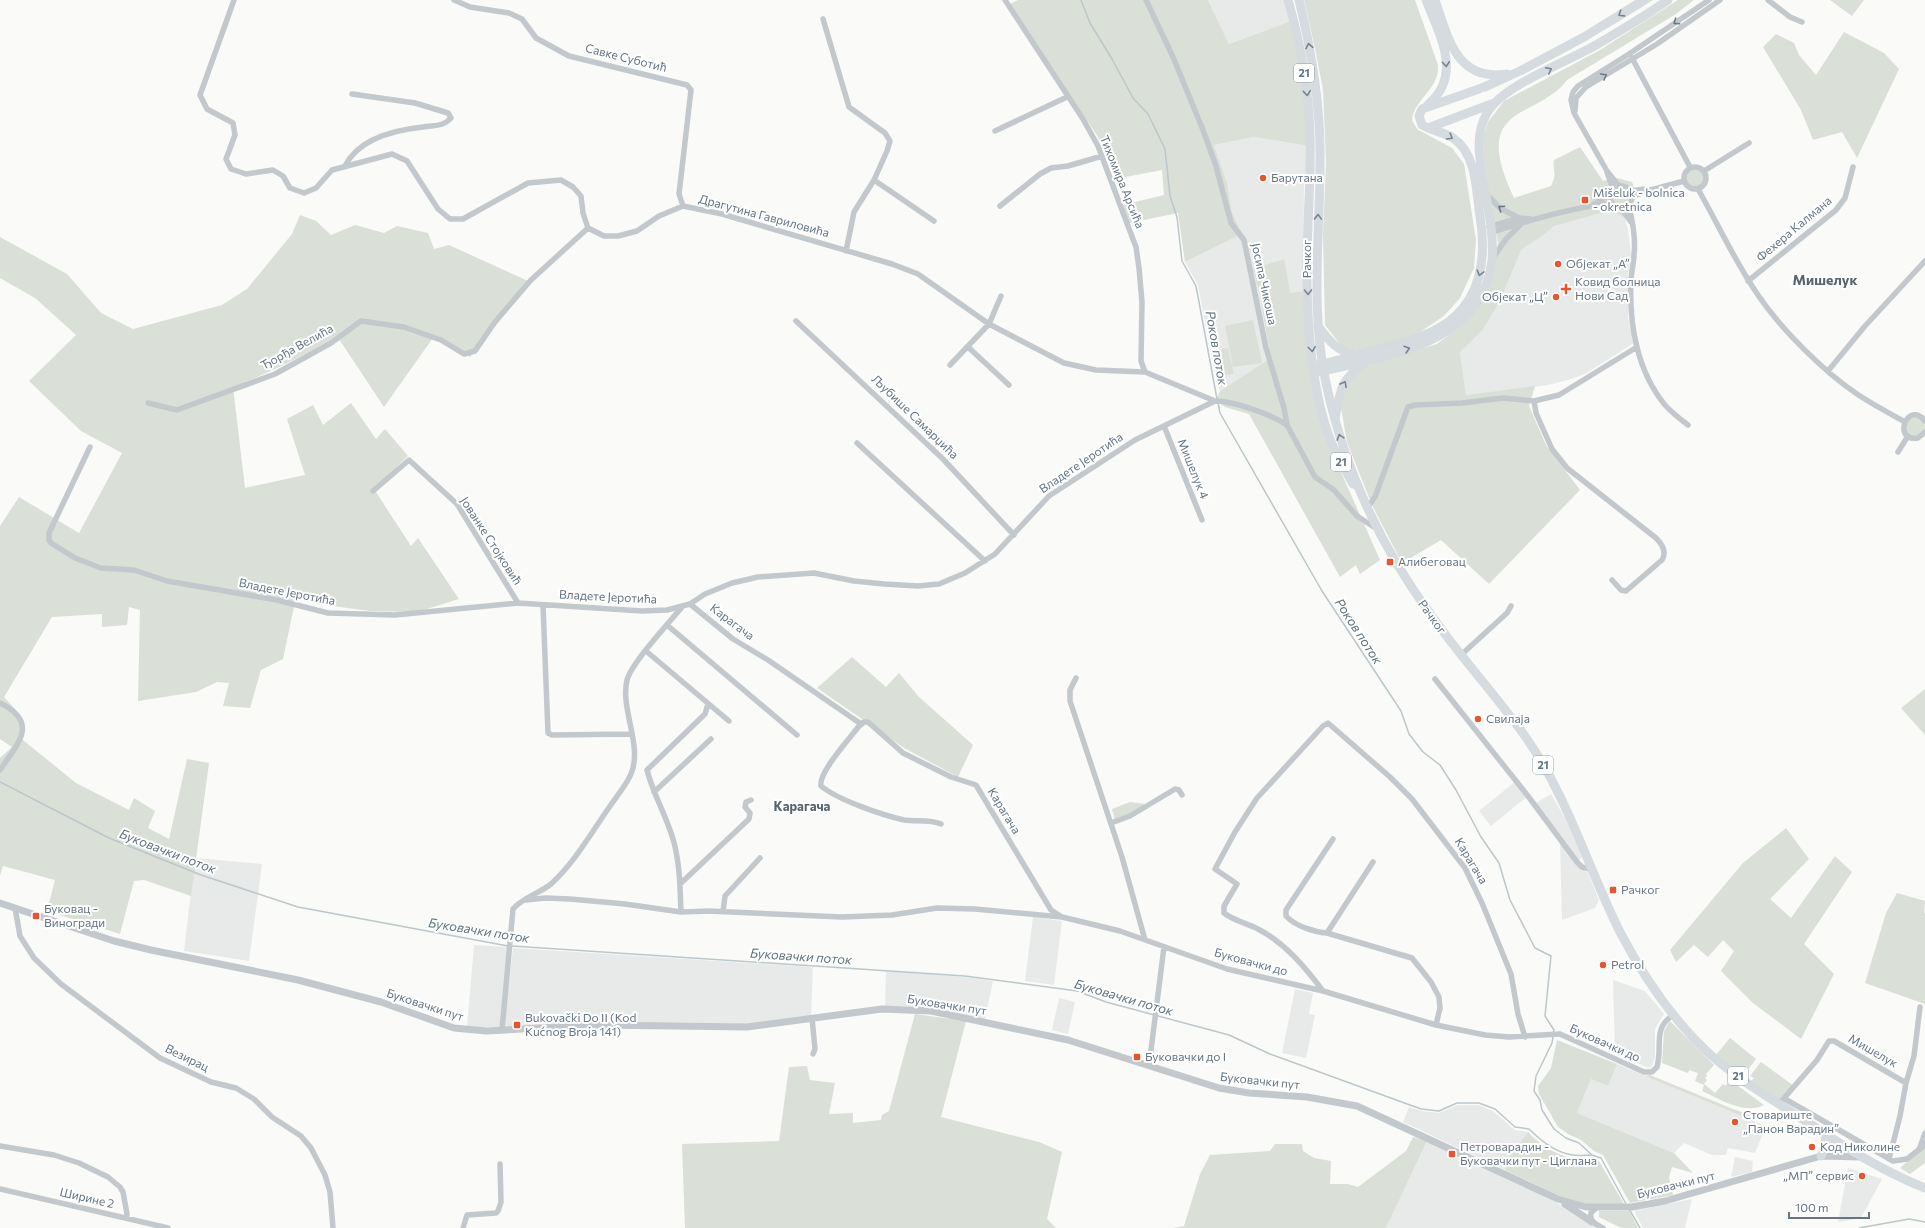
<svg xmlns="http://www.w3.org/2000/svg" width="1925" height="1228" viewBox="0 0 1925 1228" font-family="Commissioner,sans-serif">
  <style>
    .built { fill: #e8e9e9 }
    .green { fill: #dadfd7 }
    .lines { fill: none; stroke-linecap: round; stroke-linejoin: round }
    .stream { stroke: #bbc7cb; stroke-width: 1.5 }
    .minor { stroke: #c3c8cc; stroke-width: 5.5 }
    .tertiary { stroke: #c3c8cc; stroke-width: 7 }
    .primary { stroke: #d6dbdf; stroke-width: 9 }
    .trunk { stroke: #d6dbdf; stroke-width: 9 }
    .oneway { stroke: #768591 }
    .oneway2 { stroke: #6a7a87 }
    .poi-dot { fill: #e4572e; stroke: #fff; stroke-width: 1.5 }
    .labels { text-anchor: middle; stroke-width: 4; stroke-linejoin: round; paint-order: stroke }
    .shield { fill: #fff; stroke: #939fa8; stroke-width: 1 }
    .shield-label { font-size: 11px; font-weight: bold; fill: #657683 }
    .street-label { font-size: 12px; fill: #657683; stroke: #fff }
    .poi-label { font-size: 12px; fill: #657683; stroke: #fff; text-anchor: start }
    .water-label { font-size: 13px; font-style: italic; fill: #60757c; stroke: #fff }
    .neighbourhood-label { font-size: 13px; font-weight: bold; fill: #57646e; stroke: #fff }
    .quarter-label { font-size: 14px; font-weight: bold; fill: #57646e; stroke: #fff }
  </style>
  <rect width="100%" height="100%" fill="#fafaf8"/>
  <path class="built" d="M1208 0H1284L1291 21 1229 44Z
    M1254 137 1309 146 1304 185 1303 291 1291 293 1253 269 1260 297 1272 358 1220 391 1214 369 1198 285 1185 262 1242 234 1232 212 1227 183 1214 145Z
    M1611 210 1625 218 1628 229 1631 254 1628 275V318L1634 343 1585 374 1571 379 1548 385 1466 395 1460 352 1481 332 1521 250 1545 234 1554 226Z
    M1516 781 1528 796 1491 826 1479 811Z
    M1551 794 1566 820 1582 857 1580 860H1578L1536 803Z
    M1560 842 1580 868 1588 873 1599 900 1595 908 1562 920Z
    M195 858 262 864 249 961 184 951Z
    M1033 917 1062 921 1054 985 1025 981Z
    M474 945 508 947 500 1027H467Z
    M513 948 813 967 811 1016 747 1024 504 1027Z
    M886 971 965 977 993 981 985 1019 946 1010 903 1006H885Z
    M1613 980 1645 991 1664 1014 1655 1029V1057L1652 1066 1648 1068 1615 1053Z
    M1295 989 1313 993 1309 1014 1315 1015 1306 1058 1282 1053Z
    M1059 998 1075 1002 1068 1034 1052 1030Z
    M1617 1064 1766 1126 1755 1153 1728 1148 1726 1155H1712L1684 1143 1674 1153 1577 1113 1591 1079 1608 1086Z
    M1458 1105H1479L1493 1111 1515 1130 1528 1132 1509 1157 1505 1170 1403 1122 1409 1107 1421 1111 1439 1113Z
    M1427 1141 1535 1192 1607 1228H1386Z
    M1735 1157 1753 1161 1752 1172 1731 1177Z
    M1848 1168 1882 1179 1861 1218 1838 1222Z
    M1692 1199 1685 1228H1643L1634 1211Z"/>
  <path class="green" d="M1018 0H1208L1229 44 1291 21 1302 57 1309 146 1254 137 1214 145 1227 183 1232 212 1242 234 1185 262 1178 213 1129 223 1123 205 1164 195 1162 170 1115 179 1098 137 1010 4Z
    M1304 0H1415L1438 65C1440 89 1414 99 1412 120L1417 129 1452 148 1464 164 1476 240 1474 268 1460 298 1444 316 1417 334 1357 351 1343 348 1325 325 1323 234 1326 162 1323 90 1316 53Z
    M1649 0H1653C1599 35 1544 65 1485 92V90L1602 31Z
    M1678 0H1694L1676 14 1567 80C1559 91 1550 96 1538 103 1529 108 1517 113 1509 121 1488 141 1504 176 1514 198L1551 186C1558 171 1552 172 1554 160L1580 147 1603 181 1617 178 1632 182 1637 196 1625 218 1611 210 1562 224 1554 226 1545 234 1521 250 1499 303 1481 332 1460 352 1466 395 1535 386 1529 406 1546 445 1580 490 1489 584 1441 540 1402 563 1372 505 1347 442 1341 408 1344 391 1353 378 1362 368 1379 361 1437 344 1463 324 1480 304 1494 271 1498 243 1484 158 1483 138 1488 122 1504 101 1600 50Z
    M1830 0H1864L1852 16Z
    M1844 32 1884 53 1899 69 1857 158 1842 132 1813 140 1801 110 1763 47 1776 34 1794 43 1799 55 1816 75Z
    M1685 178a10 10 0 1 1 20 0a10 10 0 1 1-20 0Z
    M300 215 316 221 331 235 355 225 384 233 397 226 428 233 434 249 449 245 528 281 493 325 470 357 435 335 384 407 337 336C303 356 269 373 233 387L245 488 305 475 287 419 313 405 323 425 351 403 376 439 385 429 408 456 374 489 411 546 418 538 459 599 417 612 370 611 325 605 296 597 283 659 261 670 250 708 223 706 229 683 217 682 196 692 138 701 140 610 129 607 127 625 102 627V614L52 617 4 697 15 709 22 727 18 736 76 783 129 810 134 798 155 811 148 828 169 839 187 759 209 763 191 896 144 880 134 881 120 934 47 911 55 880 3 866 0 876V758L12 747 0 739V526L19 497 79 533 122 453 81 431 29 381 76 335 35 298 0 278V237L67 274 101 313 133 329 222 305 247 289 292 234Z
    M1284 259 1290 293 1303 291 1305 330 1328 443 1380 560 1360 574 1356 565 1340 577 1249 414 1225 407 1216 400 1220 391 1271 358 1260 297 1253 269Z
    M1253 320 1262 363 1233 367 1225 326Z
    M1228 348 1234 374 1220 376 1214 350Z
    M1905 427a10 10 0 1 1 20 0a10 10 0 1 1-20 0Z
    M852 657 886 687 899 673 919 697 973 745 958 777 904 748 817 688Z
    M1925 689V735L1901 708Z
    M1130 802 1145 804 1130 815 1115 820 1112 809Z
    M1786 828 1809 859 1770 899 1791 918 1835 856 1852 872 1804 944 1834 974 1801 1039 1753 1003 1721 971 1734 951 1723 940 1708 957 1694 945 1676 962 1670 950 1743 863Z
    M1897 893 1925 901 1924 913H1925V1004L1865 983 1886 913Z
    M915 1014 966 1021 941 1117 1039 1142 1062 1152 1047 1219 1056 1228H685L682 1144 779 1141 789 1067 807 1066 810 1080 835 1083 829 1114 853 1113V1123L881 1120 882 1115 889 1111Z
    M1670 1021 1714 1065 1706 1074 1707 1076 1705 1078 1707 1080 1704 1084 1715 1093 1723 1084 1725 1086 1730 1080 1764 1105C1744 1115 1720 1099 1702 1091L1704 1085 1695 1081 1698 1073 1689 1070 1688 1073 1662 1063 1664 1031Z
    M1730 1038 1756 1059 1742 1078 1715 1056Z
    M1557 1040 1617 1064 1608 1086 1591 1079 1577 1113 1674 1153 1693 1173 1672 1167 1669 1177 1673 1195 1630 1203 1603 1155 1594 1151 1581 1140 1568 1134 1558 1127 1539 1094 1538 1086 1551 1068Z
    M1761 1062 1794 1086 1783 1098 1775 1102 1750 1082 1754 1078 1750 1076Z
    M1650 1075 1733 1109 1756 1117 1754 1121 1645 1076Z
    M1528 1132C1539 1144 1554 1154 1571 1158 1580 1160 1589 1158 1599 1161L1624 1204H1587L1560 1196 1505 1170 1509 1157Z
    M1413 1137 1427 1141 1386 1228H1173L1184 1226 1200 1174 1210 1155 1270 1151 1275 1144H1302L1303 1151 1314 1158 1331 1161 1330 1184H1348L1358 1187 1406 1151Z
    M1925 1146V1163L1910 1174 1900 1168Z
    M1599 1211H1629L1638 1228H1621L1599 1217Z"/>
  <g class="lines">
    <path class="stream" d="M1081 0 1090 23 1112 59 1133 98 1148 114 1165 149 1170 196 1177 217 1182 261 1196 286 1217 399
      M1218 403 1220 413 1322 591 1401 711 1409 734 1423 752 1440 765 1456 790 1481 837 1499 863 1510 900 1535 948 1551 956 1545 1016 1554 1030 1553 1033
      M0 782 109 838 201 875 298 907 508 946
      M512 946 965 976 1077 991 1106 1002 1229 1035 1270 1054 1421 1109 1439 1111 1457 1103H1479L1495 1109 1515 1127 1529 1129C1540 1140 1556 1153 1573 1155 1579 1156 1586 1155 1592 1155
      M1553 1037 1552 1043 1536 1076 1534 1091 1540 1100 1542 1110 1554 1129 1566 1138 1579 1143 1592 1155 1601 1158 1626 1204
      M1629 1209 1640 1228
      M1859 1228 1909 1219 1925 1222"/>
    <path class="minor" d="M234 0 200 95 207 109 233 123 235 135 226 159 231 169 246 174 273 170 283 176 290 188 304 193 316 188 332 170 392 154 407 161 438 209 450 219H463L528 183 561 180 573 187 581 196 583 213 588 228 604 236H618L637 231 659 216 683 206 722 214 892 264 918 274 989 324 1064 363 1096 370 1145 372 1215 401C1234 401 1270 414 1287 425
      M454 0 470 7 509 13 522 19 536 38 569 56 687 85 691 90 679 194 683 206
      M1005 0 1083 119 1098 146 1128 226 1136 247 1139 268 1142 302 1141 361 1145 372
      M1146 0 1173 57 1203 130 1216 166 1231 223 1244 240 1266 348 1284 408 1287 425 1315 477 1334 490 1357 516 1377 529
      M1768 0 1790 17 1802 22
      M823 19 849 107 885 133 890 141 887 151 874 180 854 212 846 251
      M1632 58 1690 167
      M1575 111 1576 98 1586 87 1657 44 1720 0
      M995 131 1067 97
      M345 166C359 138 394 130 423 127 434 125 443 127 451 118L448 113 415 103 352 94
      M1684 178a11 11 0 1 1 22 0a11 11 0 1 1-22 0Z
      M1704 171 1749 143
      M1607 172 1613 189
      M874 180 934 221
      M1618 185 1607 171 1574 113 1571 100 1573 92 1578 86 1629 54 1709 0
      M1610 197a11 11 0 1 1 22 0a11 11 0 1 1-22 0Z
      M1698 189C1718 224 1735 262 1758 295 1781 329 1823 371 1857 394 1872 404 1889 413 1905 422
      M1631 191 1644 189 1647 191
      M1487 195 1500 208 1519 218
      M1632 197 1647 191 1684 181
      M1594 204 1610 194
      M1629 205C1632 220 1636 238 1634 254 1634 263 1631 272 1631 281 1629 324 1637 371 1665 405 1672 413 1680 419 1688 425
      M1000 206 1040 174 1051 168 1068 166 1102 156
      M1621 208 1631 222
      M1489 227 1519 218 1531 219
      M1490 233C1529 220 1570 208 1611 203
      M1493 258 1506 239 1521 224
      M1748 281 1836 210 1845 198 1853 167
      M796 321 943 459 1014 535
      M968 347 1009 385
      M950 365 989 324 1001 296
      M1828 371 1865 326 1925 261
      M148 403 177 410 275 374 331 343 361 321 404 327 441 340 464 354 475 351 495 322 531 280 588 228
      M1925 421C1908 399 1891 442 1918 438L1925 432
      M1164 426 1202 520
      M857 443 985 561
      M90 447 49 533V540L51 543 75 558 101 568 134 570 167 581 277 600 328 613 395 615 518 603 642 611 667 610 690 604 705 594 732 583 758 577 814 573 854 581 884 584 918 586 939 584 965 573 995 554 1049 496 1135 440 1215 401
      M1898 452 1908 436
      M373 491 409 460 457 504 518 603
      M1367 508 1375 497 1408 407 1415 405 1462 403 1503 398 1534 401
      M1612 580 1621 590 1626 591 1662 560C1667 552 1662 544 1656 538L1567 468 1552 449 1536 413 1534 401 1559 395 1637 347
      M690 604 733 639 768 660 861 724
      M543 605 548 733 552 735 631 734
      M667 625 797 735
      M646 651 729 721
      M1461 655 1507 613 1511 606
      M1076 678 1070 690V701L1122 857 1145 940
      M1435 679 1528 796 1577 862 1582 867 1593 870
      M0 703C40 723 18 743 0 770
      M654 792 711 739
      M1111 823 1130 816 1175 789 1179 790 1182 795
      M941 824C929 819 917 822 904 820 882 815 838 800 821 786 818 773 850 738 859 726L864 722H868L903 753 951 777 976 785 1051 910 1062 917 1120 931 1227 969 1323 991 1436 1025 1485 1035 1509 1037 1560 1034 1644 1072H1652L1657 1067C1663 1046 1652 1029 1673 1015
      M1333 839 1286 910V916C1295 926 1314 932 1327 933L1412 958 1431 982 1439 997 1440 1008 1436 1025
      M680 884 749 819 750 813 745 807 746 802 751 800
      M526 900 545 898 570 899 625 904 681 912 709 911 842 917 892 915 937 908 975 909 1062 917
      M15 908 20 936 34 958 61 984 160 1058 211 1082 236 1088 254 1099 272 1117 301 1136 311 1148 325 1175 330 1192 333 1228
      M681 912C680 887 680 863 673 839 666 815 653 794 647 770L705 714 708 704
      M723 912 725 896 760 858
      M1327 933 1373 862
      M1323 991C1305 967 1285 943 1258 929 1247 923 1234 921 1224 913V906L1237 884 1215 869 1235 832 1257 798 1323 726 1328 723 1390 777 1412 799 1465 868 1482 903 1511 974 1518 1014 1525 1037
      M812 1018 815 1049 813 1054
      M502 1030 513 909C522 898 540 893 551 884 574 863 590 835 608 809 615 798 626 786 631 774 643 746 620 709 627 680 632 662 669 623 682 607
      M1149 1066 1164 947
      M1785 1099 1893 1161 1907 1159 1925 1145
      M1779 1104 1817 1060 1829 1041H1834L1906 1083
      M0 1146 54 1155 79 1163 108 1177 120 1187 123 1192 127 1214 126 1218
      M1919 1150 1925 1133
      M1889 1159 1900 1116 1906 1083 1914 1056 1920 1007
      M0 1189 168 1228
      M1596 1208 1591 1213C1589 1222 1596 1224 1603 1228
      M463 1228 467 1215 496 1213 498 1211 501 1202 500 1164"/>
    <path class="tertiary" d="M0 903 114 941 151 950 298 980 381 1002 454 1028 486 1031 596 1025 747 1027 882 1009 931 1011 1068 1040 1219 1088 1249 1093 1307 1097 1357 1106 1558 1199 1586 1207H1632L1665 1201 1821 1156 1862 1157
      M1565 1204 1592 1222"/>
    <path class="primary" d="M1288 0C1301 45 1309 91 1310 137 1311 167 1309 196 1308 225 1305 291 1307 383 1332 444 1338 458 1346 471 1353 484
      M1299 0C1312 53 1321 107 1320 162 1320 236 1310 309 1326 383 1344 467 1380 546 1431 615 1461 658 1497 696 1527 739 1568 798 1588 868 1620 932 1644 978 1674 1022 1713 1057 1742 1082 1775 1101 1807 1122 1845 1147 1882 1171 1925 1188
      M1821 1156 1826 1145 1825 1134"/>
    <path class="trunk" d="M1426 0C1436 26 1455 59 1442 87 1439 94 1432 101 1427 106
      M1435 0C1448 37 1456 82 1507 74
      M1428 128 1494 103
      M1318 326C1329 341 1337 351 1355 355
      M1314 366C1336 361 1357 355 1378 349 1399 343 1420 339 1439 328 1481 304 1487 260 1480 216 1476 191 1477 154 1453 138 1444 132 1432 131 1422 125L1419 116 1422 109 1479 89 1520 71 1584 37 1644 0
      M1315 373C1382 356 1482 347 1492 260 1494 237 1489 212 1485 190 1481 166 1473 137 1487 113 1503 85 1567 62 1596 45 1620 31 1645 16 1668 0
      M1335 419C1340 392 1340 379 1365 363"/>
  </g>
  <defs><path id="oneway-chevron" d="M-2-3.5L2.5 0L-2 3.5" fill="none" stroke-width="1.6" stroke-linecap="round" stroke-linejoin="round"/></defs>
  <g class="oneway">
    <use href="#oneway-chevron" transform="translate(1621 14) rotate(148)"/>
    <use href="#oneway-chevron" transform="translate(1309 46) rotate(-101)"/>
    <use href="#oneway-chevron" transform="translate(1446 64) rotate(86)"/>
    <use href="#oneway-chevron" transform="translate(1549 70) rotate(-27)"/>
    <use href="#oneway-chevron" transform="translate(1307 93) rotate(84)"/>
    <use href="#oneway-chevron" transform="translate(1450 137) rotate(30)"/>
    <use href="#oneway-chevron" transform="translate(1318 217) rotate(-88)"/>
    <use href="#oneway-chevron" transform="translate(1480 273) rotate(105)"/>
    <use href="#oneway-chevron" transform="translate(1308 292) rotate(89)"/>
    <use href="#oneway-chevron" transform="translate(1312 349) rotate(83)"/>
    <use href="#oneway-chevron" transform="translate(1407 349) rotate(-16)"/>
    <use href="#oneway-chevron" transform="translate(1344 384) rotate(-61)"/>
    <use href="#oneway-chevron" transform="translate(1340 437) rotate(-108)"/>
  </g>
  <g class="oneway2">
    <use href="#oneway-chevron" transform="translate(1676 22) rotate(146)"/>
    <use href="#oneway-chevron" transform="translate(1604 76) rotate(-30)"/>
    <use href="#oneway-chevron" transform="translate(1501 208) rotate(-146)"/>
  </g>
  <g class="poi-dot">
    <circle cx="1263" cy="178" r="4"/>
    <rect x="1581" y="196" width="8" height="8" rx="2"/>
    <circle cx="1558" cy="264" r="4"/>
    <path d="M1564 283h4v4h4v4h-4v4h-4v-4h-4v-4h4z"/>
    <circle cx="1556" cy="297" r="4"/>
    <rect x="1386" y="558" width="8" height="8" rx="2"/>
    <circle cx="1478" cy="719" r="4"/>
    <rect x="1609" y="886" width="8" height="8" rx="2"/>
    <rect x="32" y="912" width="8" height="8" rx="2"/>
    <circle cx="1603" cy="965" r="4"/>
    <rect x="513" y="1021" width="8" height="8" rx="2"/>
    <rect x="1133" y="1053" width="8" height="8" rx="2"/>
    <circle cx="1735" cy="1122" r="4"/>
    <circle cx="1812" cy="1147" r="4"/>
    <rect x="1448" y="1150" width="8" height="8" rx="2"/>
    <circle cx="1862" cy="1176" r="4"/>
  </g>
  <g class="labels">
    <g class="shield">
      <rect x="1294" y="64" width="20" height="18" rx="3"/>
      <rect x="1331" y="453" width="20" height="18" rx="3"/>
      <rect x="1533" y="756" width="20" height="18" rx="3"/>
      <rect x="1728" y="1067" width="20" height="18" rx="3"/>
    </g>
    <g class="shield-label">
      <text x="1304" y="77">21</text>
      <text x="1341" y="466">21</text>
      <text x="1543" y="769">21</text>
      <text x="1738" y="1080">21</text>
    </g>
    <g class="street-label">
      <text transform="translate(626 58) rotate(14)" y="4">Савке Суботић</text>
      <text transform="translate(1122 182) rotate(68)" y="4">Тихомира Арсића</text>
      <text transform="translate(764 216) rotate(15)" y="4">Драгутина Гавриловића</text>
      <text transform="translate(1794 229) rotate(-40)" y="4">Фехера Калмана</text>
      <text transform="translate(1307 259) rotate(-90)" y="4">Рачког</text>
      <text transform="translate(1264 284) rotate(78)" y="4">Јосипа Чикоша</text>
      <text transform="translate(297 347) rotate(-29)" y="4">Ђорђа Велића</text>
      <text transform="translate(915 417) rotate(44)" y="4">Љубише Самарџића</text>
      <text transform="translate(1081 463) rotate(-34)" y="4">Владете Јеротића</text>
      <text transform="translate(1193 469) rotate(68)" y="4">Мишелук 4</text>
      <text transform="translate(491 541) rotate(57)" y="4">Јованке Стојковић</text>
      <text transform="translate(287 592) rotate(11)" y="4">Владете Јеротића</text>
      <text transform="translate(608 597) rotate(3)" y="4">Владете Јеротића</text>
      <text transform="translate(1432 617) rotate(54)" y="4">Рачког</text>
      <text transform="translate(732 622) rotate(37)" y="4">Карагача</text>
      <text transform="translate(1004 811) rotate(59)" y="4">Карагача</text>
      <text transform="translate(1471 861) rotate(59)" y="4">Карагача</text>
      <text transform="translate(1251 962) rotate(15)" y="4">Буковачки до</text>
      <text transform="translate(425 1005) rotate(18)" y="4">Буковачки пут</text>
      <text transform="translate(947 1005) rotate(9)" y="4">Буковачки пут</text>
      <text transform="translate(1605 1043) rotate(24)" y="4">Буковачки до</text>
      <text transform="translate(1873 1051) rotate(30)" y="4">Мишелук</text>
      <text transform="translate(187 1058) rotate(26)" y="4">Везирац</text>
      <text transform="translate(1260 1081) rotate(6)" y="4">Буковачки пут</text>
      <text transform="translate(1676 1185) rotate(-14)" y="4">Буковачки пут</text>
      <text transform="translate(87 1198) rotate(13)" y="4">Ширине 2</text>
    </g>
    <g class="poi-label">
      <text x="1271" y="182">Барутана</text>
      <text x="1593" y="197">Mišeluk - bolnica<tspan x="1593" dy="14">- okretnica</tspan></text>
      <text x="1566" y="268">Објекат „А”</text>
      <text x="1575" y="286">Ковид болница<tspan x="1575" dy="14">Нови Сад</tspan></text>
      <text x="1548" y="301" text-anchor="end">Објекат „Ц”</text>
      <text x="1398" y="566">Алибеговац</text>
      <text x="1486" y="723">Свилаја</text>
      <text x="1621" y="894">Рачког</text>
      <text x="44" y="913">Буковац -<tspan x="44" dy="14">Виногради</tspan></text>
      <text x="1611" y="969">Petrol</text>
      <text x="525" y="1022">Bukovački Do II (Kod<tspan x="525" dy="14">Kućnog Broja 141)</tspan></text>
      <text x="1145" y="1061">Буковачки до I</text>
      <text x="1743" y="1119">Стовариште<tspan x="1743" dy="14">„Панон Варадин”</tspan></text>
      <text x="1460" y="1151">Петроварадин -<tspan x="1460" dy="14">Буковачки пут - Циглана</tspan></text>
      <text x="1820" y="1151">Код Николине</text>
      <text x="1854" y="1180" text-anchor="end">„МП” сервис</text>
    </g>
    <g class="water-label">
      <text transform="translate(1217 348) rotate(80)" y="5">Роков поток</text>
      <text transform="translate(1359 631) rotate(57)" y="5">Роков поток</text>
      <text transform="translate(168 851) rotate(21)" y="5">Буковачки поток</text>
      <text transform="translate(479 930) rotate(9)" y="5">Буковачки поток</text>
      <text transform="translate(801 956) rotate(4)" y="5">Буковачки поток</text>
      <text transform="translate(1124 997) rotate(16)" y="5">Буковачки поток</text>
    </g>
    <g class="neighbourhood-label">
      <text x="802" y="811">Карагача</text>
    </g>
    <g class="quarter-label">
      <text x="1825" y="285">Мишелук</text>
    </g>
  </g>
  <path d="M1789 1212v6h80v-6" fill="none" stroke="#657683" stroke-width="2"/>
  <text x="1795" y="1212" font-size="12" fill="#657683" stroke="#ffffff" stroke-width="3" paint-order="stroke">100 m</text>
</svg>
